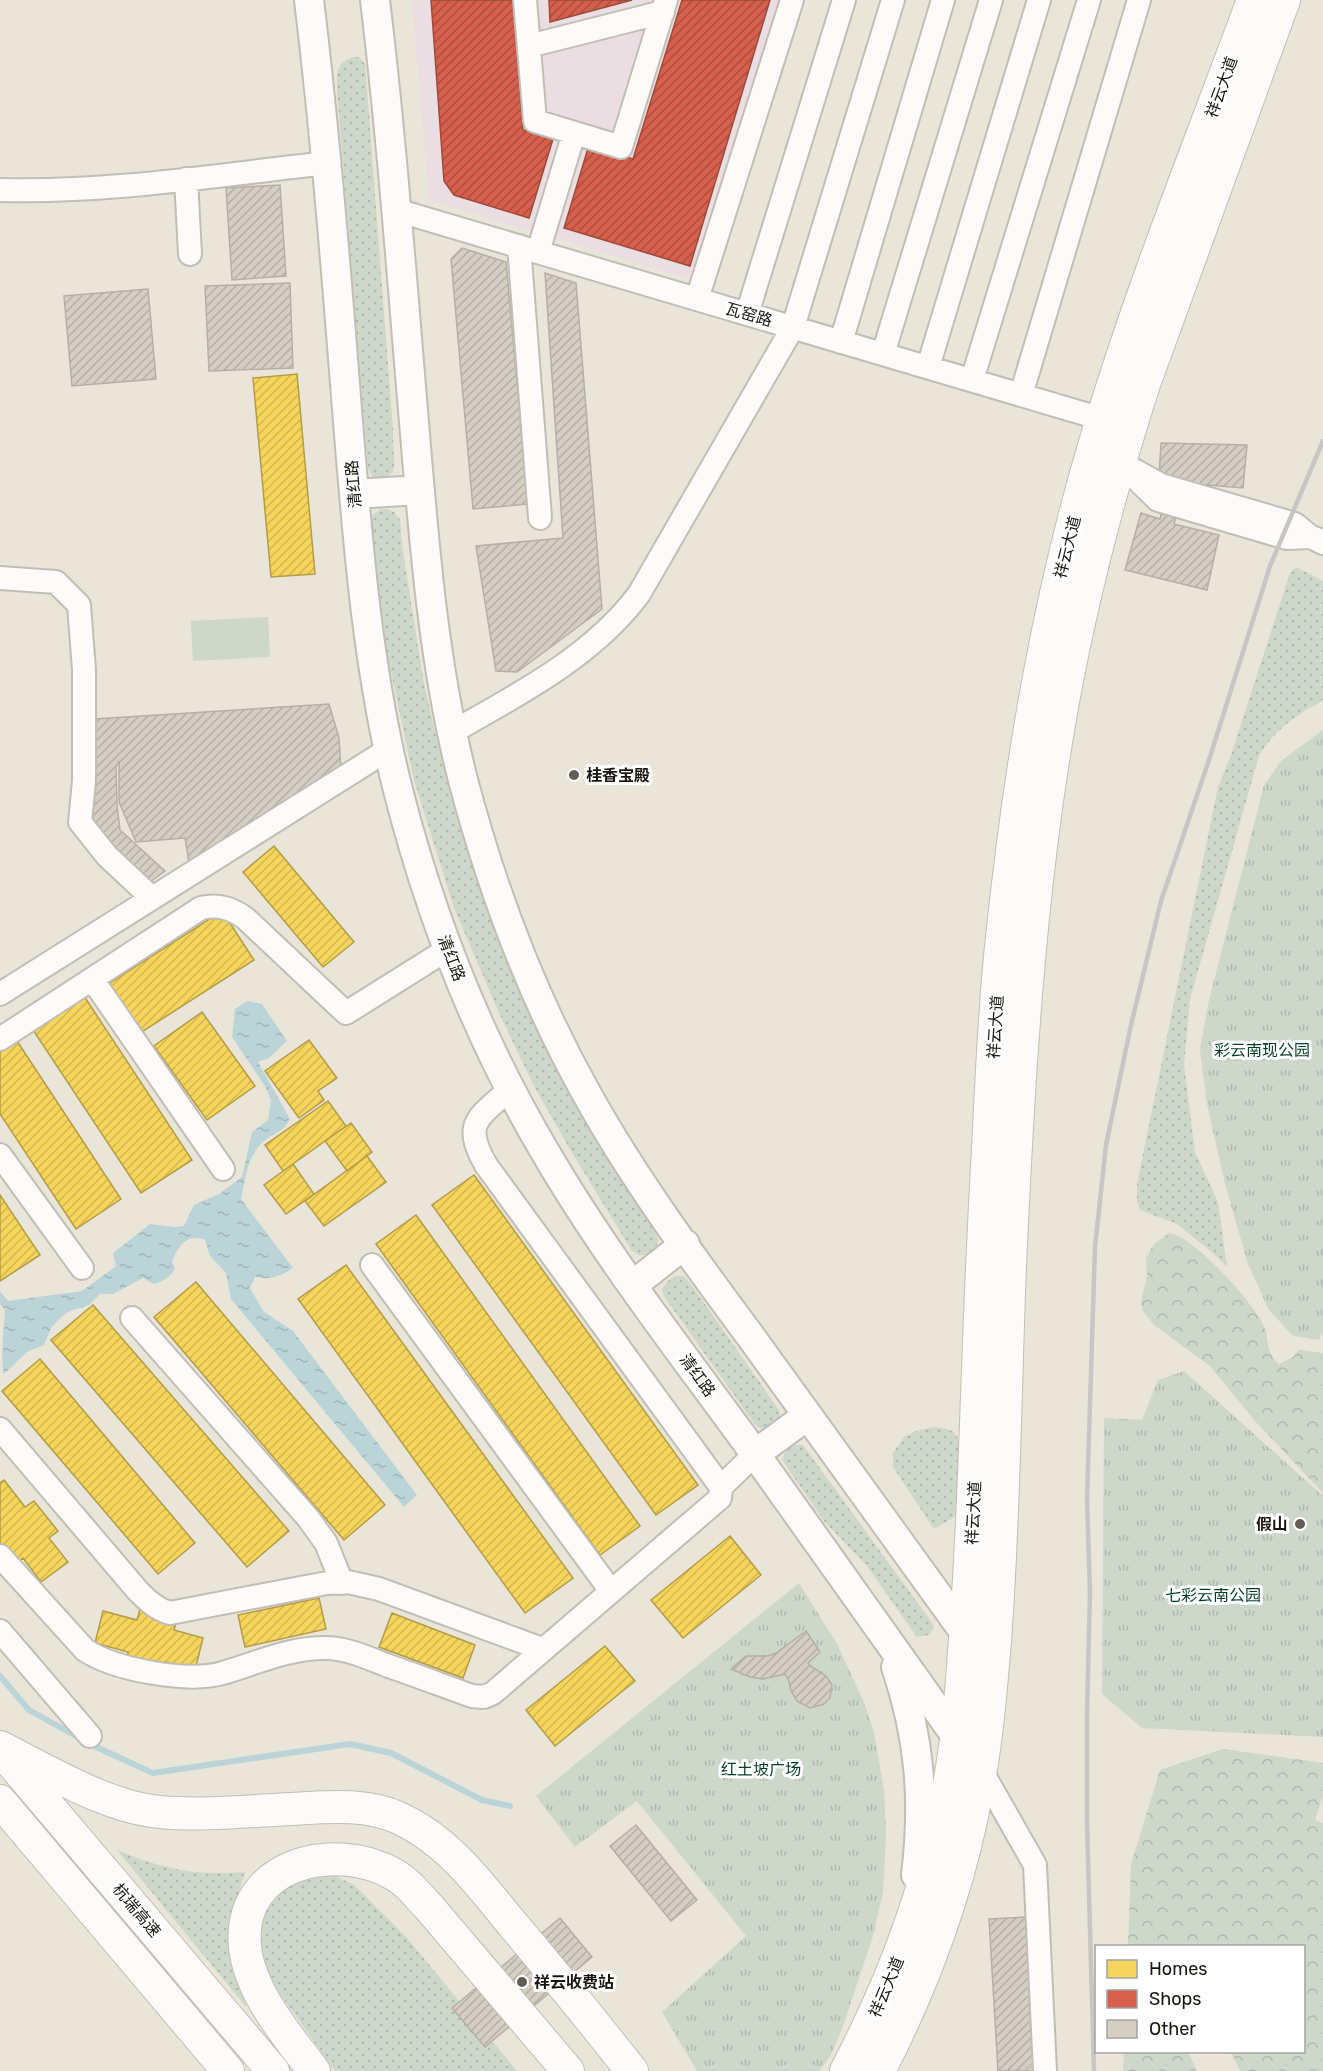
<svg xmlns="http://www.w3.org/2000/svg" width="1323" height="2071" viewBox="0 0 1323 2071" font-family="Rubik,'Noto Sans SC',sans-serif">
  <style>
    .commercial { fill: #eadee2 }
    .grass { fill: url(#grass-dots) }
    .forest { fill: url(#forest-crowns) }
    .park { fill: url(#park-tufts) }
    .garden { fill: #cdd7ca }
    .water { fill: url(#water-ripples) }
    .homes { fill: url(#homes-hatch); stroke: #b39c45; stroke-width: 1.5 }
    .shops { fill: url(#shops-hatch); stroke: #9d4a3a; stroke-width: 1.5 }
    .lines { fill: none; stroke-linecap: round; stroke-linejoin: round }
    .stream { stroke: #bbd4d8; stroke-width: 6 }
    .building { fill: url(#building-hatch); stroke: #b4b0a7; stroke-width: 1.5 }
    .minor-casing { stroke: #c2beb5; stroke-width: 26 }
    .major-casing { stroke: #c2beb5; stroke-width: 32 }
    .highway-casing { stroke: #c2beb5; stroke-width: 34 }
    .minor { stroke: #fcfbf9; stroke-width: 22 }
    .major { stroke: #fcfbf9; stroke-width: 28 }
    .highway { stroke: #fcfbf9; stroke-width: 32 }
    .rail { stroke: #c8c6c3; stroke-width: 4.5 }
    .poi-dot { fill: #625e55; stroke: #fff; stroke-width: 2 }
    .labels { text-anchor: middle; stroke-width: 6; stroke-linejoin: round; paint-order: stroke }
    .street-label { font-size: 16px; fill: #18160e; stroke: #fff }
    .poi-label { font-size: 16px; font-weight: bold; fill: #18160e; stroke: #fff; text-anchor: start }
    .park-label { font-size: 16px; fill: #063f26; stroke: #fff }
  </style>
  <defs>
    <pattern id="grass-dots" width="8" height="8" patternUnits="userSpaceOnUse" patternTransform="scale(1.5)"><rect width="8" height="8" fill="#cdd7ca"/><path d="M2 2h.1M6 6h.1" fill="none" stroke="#afb8ac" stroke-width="1.8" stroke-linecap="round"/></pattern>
    <pattern id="forest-crowns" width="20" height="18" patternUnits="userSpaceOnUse" patternTransform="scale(1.5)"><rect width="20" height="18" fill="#cdd7ca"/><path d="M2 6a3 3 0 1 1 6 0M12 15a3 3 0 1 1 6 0" fill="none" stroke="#afb8ac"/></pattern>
    <pattern id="park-tufts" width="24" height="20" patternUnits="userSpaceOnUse" patternTransform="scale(1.5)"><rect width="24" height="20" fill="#cdd7ca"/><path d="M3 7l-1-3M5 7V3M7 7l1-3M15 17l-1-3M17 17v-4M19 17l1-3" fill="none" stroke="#afb8ac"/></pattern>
    <pattern id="water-ripples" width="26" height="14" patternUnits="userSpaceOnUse" patternTransform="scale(1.5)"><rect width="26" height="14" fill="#bbd4d8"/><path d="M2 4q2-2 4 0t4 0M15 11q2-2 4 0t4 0" fill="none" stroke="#a0b5b8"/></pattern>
    <pattern id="homes-hatch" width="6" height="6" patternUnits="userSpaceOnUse" patternTransform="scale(1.5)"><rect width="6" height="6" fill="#f6d55c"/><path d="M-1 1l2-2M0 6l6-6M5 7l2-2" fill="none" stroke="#d2b64f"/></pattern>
    <pattern id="shops-hatch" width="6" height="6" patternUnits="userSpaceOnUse" patternTransform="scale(1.5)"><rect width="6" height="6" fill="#d6604d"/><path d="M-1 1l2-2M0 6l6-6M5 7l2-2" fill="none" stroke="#ad4e3e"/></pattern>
    <pattern id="building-hatch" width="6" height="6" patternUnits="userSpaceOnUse" patternTransform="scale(1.5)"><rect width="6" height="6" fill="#d4cec3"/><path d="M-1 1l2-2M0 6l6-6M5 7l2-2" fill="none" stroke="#b5b0a6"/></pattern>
  </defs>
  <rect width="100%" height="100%" fill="#eae5d9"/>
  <path class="commercial" d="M412 0H784L696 281 429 200Z"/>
  <path class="grass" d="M352 57H359L365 64 393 430C393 438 393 446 394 455 395 472 394 480 373 477L368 469 337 90C337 73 335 65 352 57Z
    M381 509H388L394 512 400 520 402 546 424 684 451 798 478 883 533 1020 586 1119 657 1235C659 1245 656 1249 648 1255H639L632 1251 571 1151 534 1086 499 1013 454 908 414 780 386 648 370 524 373 514Z
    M1296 567 1323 581V701C1299 712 1271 733 1259 756L1190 999 1184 1064 1195 1152 1218 1202 1227 1267 1214 1254 1177 1224 1140 1210 1137 1202V1184L1218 787 1231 755 1290 573Z
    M675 1276H683L688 1280 779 1410 780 1419C772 1426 766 1432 756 1426L665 1298 662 1290 667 1282Z
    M935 1427C943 1428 951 1428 956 1435 965 1447 959 1499 958 1515L934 1529 893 1467V1453L904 1437 916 1431Z
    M794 1445H803L930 1620 934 1626 929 1635 917 1637 867 1566 824 1521 782 1460 787 1448Z
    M117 1850C163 1869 195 1876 245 1872L233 1911 234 1965 247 2008Z
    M313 1870 336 1876 354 1885 407 1938 517 2071H335L270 1980 259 1950 258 1919 267 1895Z"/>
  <path class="forest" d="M1169 1233C1194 1236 1250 1300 1262 1322 1271 1338 1263 1351 1279 1364L1293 1357 1299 1350 1323 1353V1493L1255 1421 1210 1366 1154 1325 1143 1311 1141 1303 1147 1275 1146 1258 1154 1244Z
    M1223 1749 1323 1763V1795L1315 1820 1323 1823V2071H1240L1231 2052H1304V1946H1128L1131 1864 1160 1770Z
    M1124 2052H1188L1197 2071H1123Z"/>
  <path class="park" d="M1323 730V1332L1319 1340 1293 1336 1269 1310 1248 1264 1225 1184 1207 1104 1200 1050 1208 1004 1264 785 1281 761Z
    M1184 1371 1323 1496V1737L1142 1728 1102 1694 1104 1418 1142 1420 1158 1380Z
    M799 1583 837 1644 864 1702 874 1732 884 1791 886 1833 883 1892 873 1936 842 2029 830 2057 819 2071H697L662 2012 746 1936 637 1801 575 1847 536 1796Z"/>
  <path class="garden" d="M268 617 270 657 193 661 191 621Z"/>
  <path class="water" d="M247 1001 262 1004 287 1041 269 1058 258 1062 290 1119C282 1134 272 1133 261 1144 247 1158 245 1180 241 1199L293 1268C280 1277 270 1280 255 1277L250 1288 263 1311 293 1331 417 1495 404 1507 231 1299 226 1273 210 1256 205 1240C187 1233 178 1246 172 1262L175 1268C171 1277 164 1281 154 1284L143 1278 113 1294H100L89 1305 70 1311 62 1316 51 1328 44 1345 27 1352 4 1374C0 1360 4 1327 5 1310L0 1304V1291L8 1301 82 1291 116 1266 113 1253 150 1224 175 1227 184 1226 194 1205 219 1194 242 1177 252 1132 268 1120 271 1100 265 1086 232 1037 235 1009Z"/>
  <path class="homes" d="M297 374 315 574 271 577 253 378Z
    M274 846 354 942 323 967 243 872Z
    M222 911 254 960 137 1035 105 986Z
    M82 993 192 1160 141 1193 31 1027Z
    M202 1012 255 1086 207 1120 154 1046Z
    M15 1038 121 1199 76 1229 0 1114V1048Z
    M309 1040 337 1078 318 1091 324 1100 299 1118 265 1071Z
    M328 1101 346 1126 283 1171 265 1145Z
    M351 1123 372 1152 347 1171 325 1141Z
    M367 1156 386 1182 324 1226 305 1201Z
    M293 1164 314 1194 286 1214 264 1185Z
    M474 1175 698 1485 656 1515 432 1205Z
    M0 1195 40 1255 0 1281Z
    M416 1215 640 1526 600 1555 376 1244Z
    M346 1265 573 1578 525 1613 298 1299Z
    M196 1282 385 1505 344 1540 154 1317Z
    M93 1305 289 1531 247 1567 51 1340Z
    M40 1359 195 1543 158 1574 2 1391Z
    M4 1480 25 1507 34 1501 58 1531 49 1538 68 1562 41 1582 23 1558 16 1564 0 1544V1483Z
    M730 1536 761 1575 683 1638 651 1600Z
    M319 1598 326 1629 245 1647 238 1615Z
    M140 1609 177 1619 174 1630 203 1638 195 1670 165 1662 163 1671 126 1661 128 1652 95 1643 103 1611 137 1620Z
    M392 1613 475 1645 463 1678 379 1647Z
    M605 1646 635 1681 555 1746 526 1710Z"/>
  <path class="shops" d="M431 0H513L523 130 553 139 529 218 454 195 444 181Z
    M549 0H632L550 22Z
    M682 0H770L690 266 564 228 589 145 633 159Z"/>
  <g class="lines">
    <path class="stream" d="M0 1676 29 1710 94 1746 153 1773 350 1744 391 1753 482 1800 510 1806"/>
  </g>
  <path class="building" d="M280 185 286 276 232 280 226 188Z
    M462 248 506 262 528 504 473 509 451 259Z
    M545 273 576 283 602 609 517 672 496 671 476 546 563 538Z
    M290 283 293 368 209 371 205 286Z
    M148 289 156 379 72 386 64 296Z
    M1161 443 1247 445 1243 488 1183 483 1174 524 1219 535 1207 590 1125 570 1141 513 1160 519 1168 481 1159 477Z
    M329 704 339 738 341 771 189 862 185 838 136 842 119 802V761L116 767 117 805 120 830 165 871 146 885 98 834 87 807 95 719Z
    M806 1631 820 1652 808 1663 809 1665 826 1676 832 1685 830 1698 824 1704 810 1708 797 1701 791 1691 789 1681 785 1674 763 1679 750 1677 731 1669 746 1656H768L776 1653Z
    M636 1825 697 1900 671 1921 610 1846Z
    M1026 1917 1036 2071H998L989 1919Z
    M560 1918 592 1957 485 2047 452 2008Z"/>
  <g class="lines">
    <defs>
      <path id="minor" d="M525 0 535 121 621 147 666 0
        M529 46 663 12
        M186 179 190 254
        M0 190C109 193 218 175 327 163
        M396 210 1102 419
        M519 246 540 518
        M538 252 574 133
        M697 299 792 0
        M747 314 844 0
        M841 342 943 0
        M883 354 991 0
        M928 367 1039 0
        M972 380 1089 0
        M1021 395 1139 0
        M1323 541 1311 537 1287 538 1158 500 1119 462 1161 485 1295 524 1311 537 1323 543
        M0 578 56 582 79 605 84 670V781L80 822 107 856 152 898
        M452 732C518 695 593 656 639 594L793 327 893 0
        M92 979 223 1169
        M0 994 389 749
        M0 1039 201 908C218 904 231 908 245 918L346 1013 448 949
        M510 1089C478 1118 462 1123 486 1165L721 1487
        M0 1155 82 1268
        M372 1265 611 1591
        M132 1318 308 1518 326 1543 342 1583
        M0 1429 138 1591C148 1601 156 1609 170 1613L327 1583 348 1582 379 1589 542 1649
        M0 1556 85 1650C115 1670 188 1683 223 1673 257 1663 288 1648 325 1648 346 1648 366 1657 386 1665 415 1675 444 1686 472 1696L484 1697 493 1693 720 1498 721 1487 755 1454
        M0 1631 90 1736
        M981 1770 1035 1865 1045 2071"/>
      <path id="major" d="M309 0C326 140 337 281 348 422 358 547 368 673 399 794 431 918 479 1040 544 1150 605 1255 681 1352 753 1451 824 1550 894 1650 965 1749
        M375 0C392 140 402 281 414 422 424 542 433 663 463 780 492 890 533 999 589 1098 636 1182 694 1260 751 1337 825 1440 899 1542 973 1644
        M354 494 420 490
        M633 1285 685 1244
        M755 1454 807 1416
        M896 1667C920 1738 925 1801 916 1875"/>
      <path id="highway" d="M0 1747C48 1771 106 1807 160 1812 203 1816 248 1811 291 1809 327 1807 366 1803 399 1818 449 1841 480 1885 514 1926 554 1973 593 2022 632 2071
        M6 1756 273 2071
        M0 1801 228 2071
        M314 2071C287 2035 250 1993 245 1947 237 1863 335 1840 395 1875 408 1882 418 1896 428 1906L568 2071
        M846 2071C893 1982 927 1889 948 1790 957 1745 961 1698 964 1652 971 1567 974 1482 977 1396 980 1307 984 1218 989 1129 992 1065 995 1000 1002 937 1020 766 1048 597 1098 433 1142 286 1200 144 1253 0
        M879 2071C925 1982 960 1886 978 1786 987 1738 991 1689 995 1641 1005 1508 1005 1376 1011 1243 1019 1074 1029 903 1057 736 1077 616 1107 499 1144 384L1284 0"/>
    </defs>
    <use href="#minor" class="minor-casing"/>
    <use href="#major" class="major-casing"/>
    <use href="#highway" class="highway-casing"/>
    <use href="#minor" class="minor"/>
    <use href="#major" class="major"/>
    <use href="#highway" class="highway"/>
    <path class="rail" d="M1094 2071 1087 1822V1714L1090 1592 1087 1498 1095 1247 1106 1145 1131 1025 1161 901 1209 760 1270 566 1323 441"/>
  </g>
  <g class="poi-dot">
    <circle cx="574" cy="775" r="6"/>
    <circle cx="1300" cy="1524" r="6"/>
    <circle cx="522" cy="1982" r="6"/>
  </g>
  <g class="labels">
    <g class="street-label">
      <text transform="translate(1221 87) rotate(-70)" y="6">祥云大道</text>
      <text transform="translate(749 314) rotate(16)" y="6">瓦窑路</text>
      <text transform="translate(353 484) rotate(-95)" y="6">清红路</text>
      <text transform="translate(1067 547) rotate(-76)" y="6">祥云大道</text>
      <text transform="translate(452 958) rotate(69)" y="6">清红路</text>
      <text transform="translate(995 1027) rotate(-86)" y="6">祥云大道</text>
      <text transform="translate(698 1375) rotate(54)" y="6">清红路</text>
      <text transform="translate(973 1513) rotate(-87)" y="6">祥云大道</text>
      <text transform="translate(137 1910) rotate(50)" y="6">杭瑞高速</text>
      <text transform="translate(886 1987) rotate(-67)" y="6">祥云大道</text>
    </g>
    <g class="poi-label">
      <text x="586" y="781">桂香宝殿</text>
      <text x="1288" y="1530" text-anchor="end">假山</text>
      <text x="534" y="1988">祥云收费站</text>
    </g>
    <g class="park-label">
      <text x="1262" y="1056">彩云南现公园</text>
      <text x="1213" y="1601">七彩云南公园</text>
      <text x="761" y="1775">红土坡广场</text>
    </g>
  </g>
  <rect x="1095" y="1945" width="210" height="108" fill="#ffffff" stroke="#a3a29f" stroke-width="1.5"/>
  <rect x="1107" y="1960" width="30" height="18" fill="#f6d55c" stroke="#a3a29f" stroke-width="1.5"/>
  <text x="1149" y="1975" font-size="18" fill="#18160e">Homes</text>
  <rect x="1107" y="1990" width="30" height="18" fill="#d6604d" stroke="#a3a29f" stroke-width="1.5"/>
  <text x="1149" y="2005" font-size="18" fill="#18160e">Shops</text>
  <rect x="1107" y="2020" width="30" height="18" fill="#d4cec3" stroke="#a3a29f" stroke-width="1.5"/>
  <text x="1149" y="2035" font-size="18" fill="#18160e">Other</text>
</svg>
